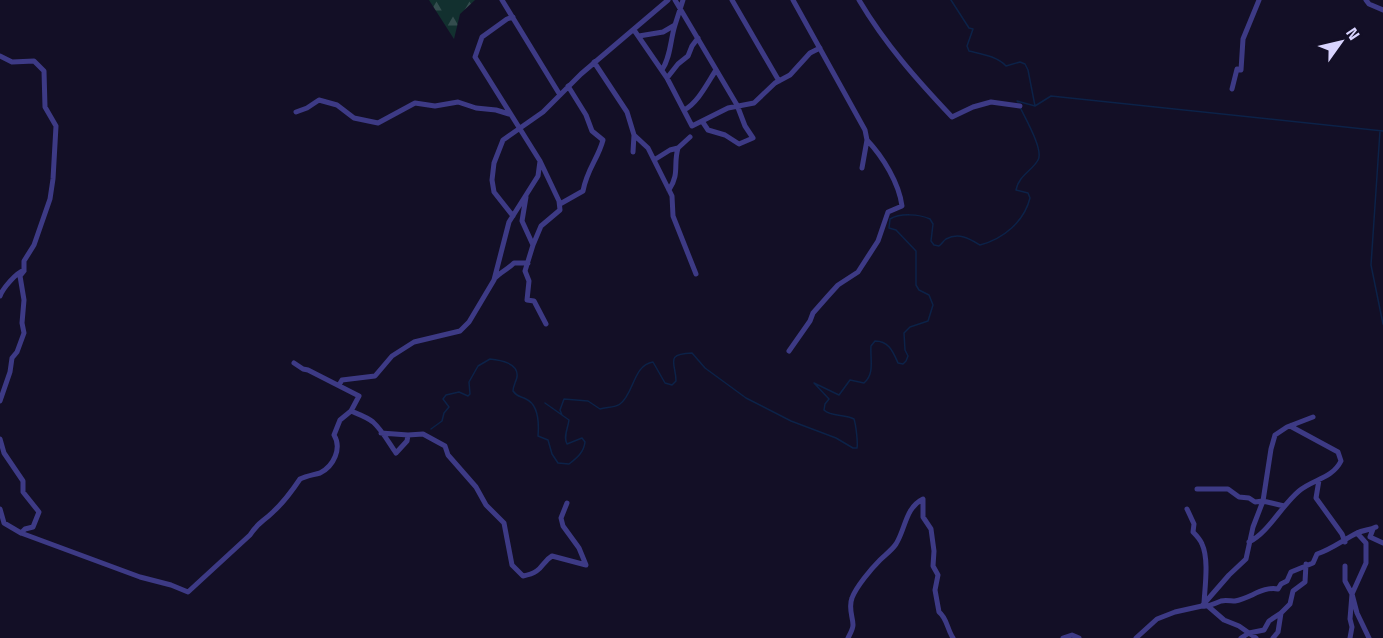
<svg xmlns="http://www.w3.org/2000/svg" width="1383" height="638" viewBox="0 0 1383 638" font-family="'Titillium Web',sans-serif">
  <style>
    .forest { fill: url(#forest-firs) }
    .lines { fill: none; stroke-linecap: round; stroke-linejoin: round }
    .stream { stroke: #0c2248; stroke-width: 1.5 }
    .street { stroke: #3d3a85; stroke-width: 5 }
  </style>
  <defs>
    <pattern id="forest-firs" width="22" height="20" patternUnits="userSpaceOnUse" patternTransform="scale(1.5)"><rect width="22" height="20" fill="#12302f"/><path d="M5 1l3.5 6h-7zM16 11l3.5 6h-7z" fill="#344d4e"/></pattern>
  </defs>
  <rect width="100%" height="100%" fill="#130f26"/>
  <path class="forest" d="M429 0H475L460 14 454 39Z"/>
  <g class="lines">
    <path class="stream" d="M951 0 969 28 973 29 967 46 969 51C981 54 997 56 1006 66L1020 62 1025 64 1028 70 1035 106 1017 101 1018 102
      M1035 106 1051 96 1383 131
      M1380 131 1371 265 1383 324
      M431 429 442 421 444 413 449 407 443 399 446 395 459 392 468 396 470 394 469 382 478 366 490 359C500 360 519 363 517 377 516 382 513 386 513 391 517 397 520 396 526 399 539 405 539 424 538 436L548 440 552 454 558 463 569 464C577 458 584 452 585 442L582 438 567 444C563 437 568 428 569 420L545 403 562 415 560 410 564 399 588 401 600 409C606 407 615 408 620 404 634 394 633 365 653 362L665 383 672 385 676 381C676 363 664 354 692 353L705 368 746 398 791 421 836 438 853 448H857C858 443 856 425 854 419 845 414 831 417 824 410L825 404 829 399 814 383 839 395 850 380 864 383C875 374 870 359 871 346L875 341C889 341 893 352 898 363L903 364 906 361 908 356 905 350 904 333 910 327 928 321 933 305 929 295 919 290 916 285V251L896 230 889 228 890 219C900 213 919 214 930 219L933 224 931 241 934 245 939 246C942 244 943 241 946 239 959 232 970 239 980 245 1003 239 1024 222 1030 198L1028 193 1016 190C1019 175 1032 171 1038 160 1044 150 1025 118 1020 107"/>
    <path class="street" d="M502 0 560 95
      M675 0 737 105 745 126 753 138 739 144 725 135 708 130 702 121
      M732 0 779 81
      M793 0 865 130 867 140 862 168
      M859 0C885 44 917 80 952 117L973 107 991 102 1020 106
      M1366 0 1369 4 1383 10
      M513 17 507 19 482 37 475 57 540 161 559 201 560 210 541 226 533 245
      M634 30 667 78 692 126 728 108 754 103 775 83 790 75 810 53 820 48
      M639 36 663 32 675 25 683 0
      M0 56 12 62 34 61 44 71 45 107 56 126 53 179 50 199 34 245 24 261V270C16 273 3 288 0 296
      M594 62 627 112 634 135 633 152
      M662 70C671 56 670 41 675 25
      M667 78 678 64 688 56 692 46 698 38
      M1232 89 1237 69 1241 70 1243 39 1259 0
      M684 110C698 103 708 82 716 70
      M296 112 307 108 319 100 337 105 354 118 378 123 415 103 435 106 458 102 476 108 496 110 509 114
      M634 135 648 148 672 196 673 216 696 274
      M654 160 670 150 678 148 690 137
      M669 190C680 173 673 165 678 148
      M526 197 522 221 533 245 525 271 529 281 527 300 534 301 546 324
      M560 204 583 191C587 169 598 159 603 140L592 131 586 115 568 86
      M513 216 494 192 492 180 494 163 503 140 543 112 581 74 668 0
      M495 278C501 272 508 269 514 263H528
      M789 351 810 321 813 313 828 296 838 285 858 272 878 241 888 212 902 206C899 183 883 157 867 140
      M294 363 303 369 308 370 359 396 351 411
      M339 385 342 380 375 376 392 356 414 342 460 331 469 322 494 280 509 222 538 176 540 161
      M0 401 10 372 12 358 17 352 24 333 22 323 24 300 20 276 24 271
      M408 435 423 434 445 446 448 455 476 487 486 505 504 523 512 565 523 576C544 572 540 563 552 556L586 565 579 548 563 526 561 518 567 503
      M0 439 4 453 23 481V492L39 512 33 527 25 529 21 533
      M1319 480 1316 498 1342 534 1345 542
      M1197 489H1228L1239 497 1249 498 1255 502 1263 501 1284 506
      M0 509 4 523 21 533 140 577 171 585 188 592 250 535C258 522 263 522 273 512 284 502 292 491 300 479 306 476 313 475 320 473 334 466 342 448 334 435L340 420 351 411C358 414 367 417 373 422 382 430 389 443 396 453L407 441 408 435 381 433
      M1187 509 1194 524 1193 532C1196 535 1200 539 1202 544 1209 559 1205 586 1204 603
      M1373 529 1370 537 1383 543
      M1357 533 1366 543V563L1352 594 1357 613 1369 638
      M1249 542C1268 533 1282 505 1299 491 1313 479 1332 479 1341 461L1338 452 1290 426 1292 425
      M1345 566V581L1352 594 1350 619 1352 627 1350 638
      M1202 606C1210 607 1213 604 1221 601 1225 600 1231 601 1235 601 1251 598 1263 586 1278 589L1281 584 1287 581 1291 572 1313 563 1317 554C1332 549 1343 540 1357 533 1363 530 1370 530 1376 527
      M1209 607 1224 620 1239 626 1256 638
      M848 638C850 634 853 629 853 625 853 617 848 608 852 598 856 587 871 569 880 560 885 555 892 550 896 544 906 528 905 508 923 499V517L931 529 934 551 933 566 938 575 935 590 939 612C947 618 947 629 953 638
      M1063 638 1072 635 1079 638
      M1136 638 1157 619 1175 612 1202 606 1229 575 1246 559 1253 527 1263 501 1271 449 1275 435 1287 427 1313 417
      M1241 638 1249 633 1264 630 1269 621 1281 613 1290 604 1293 591 1305 582 1306 564
      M1273 638 1278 632 1281 613"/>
  </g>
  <g transform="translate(1341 42) rotate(56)" stroke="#130f26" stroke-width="4.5" paint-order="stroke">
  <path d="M0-4.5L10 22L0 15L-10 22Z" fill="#d9d4ff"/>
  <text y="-9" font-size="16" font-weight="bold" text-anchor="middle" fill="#d9d4ff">N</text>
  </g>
</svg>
